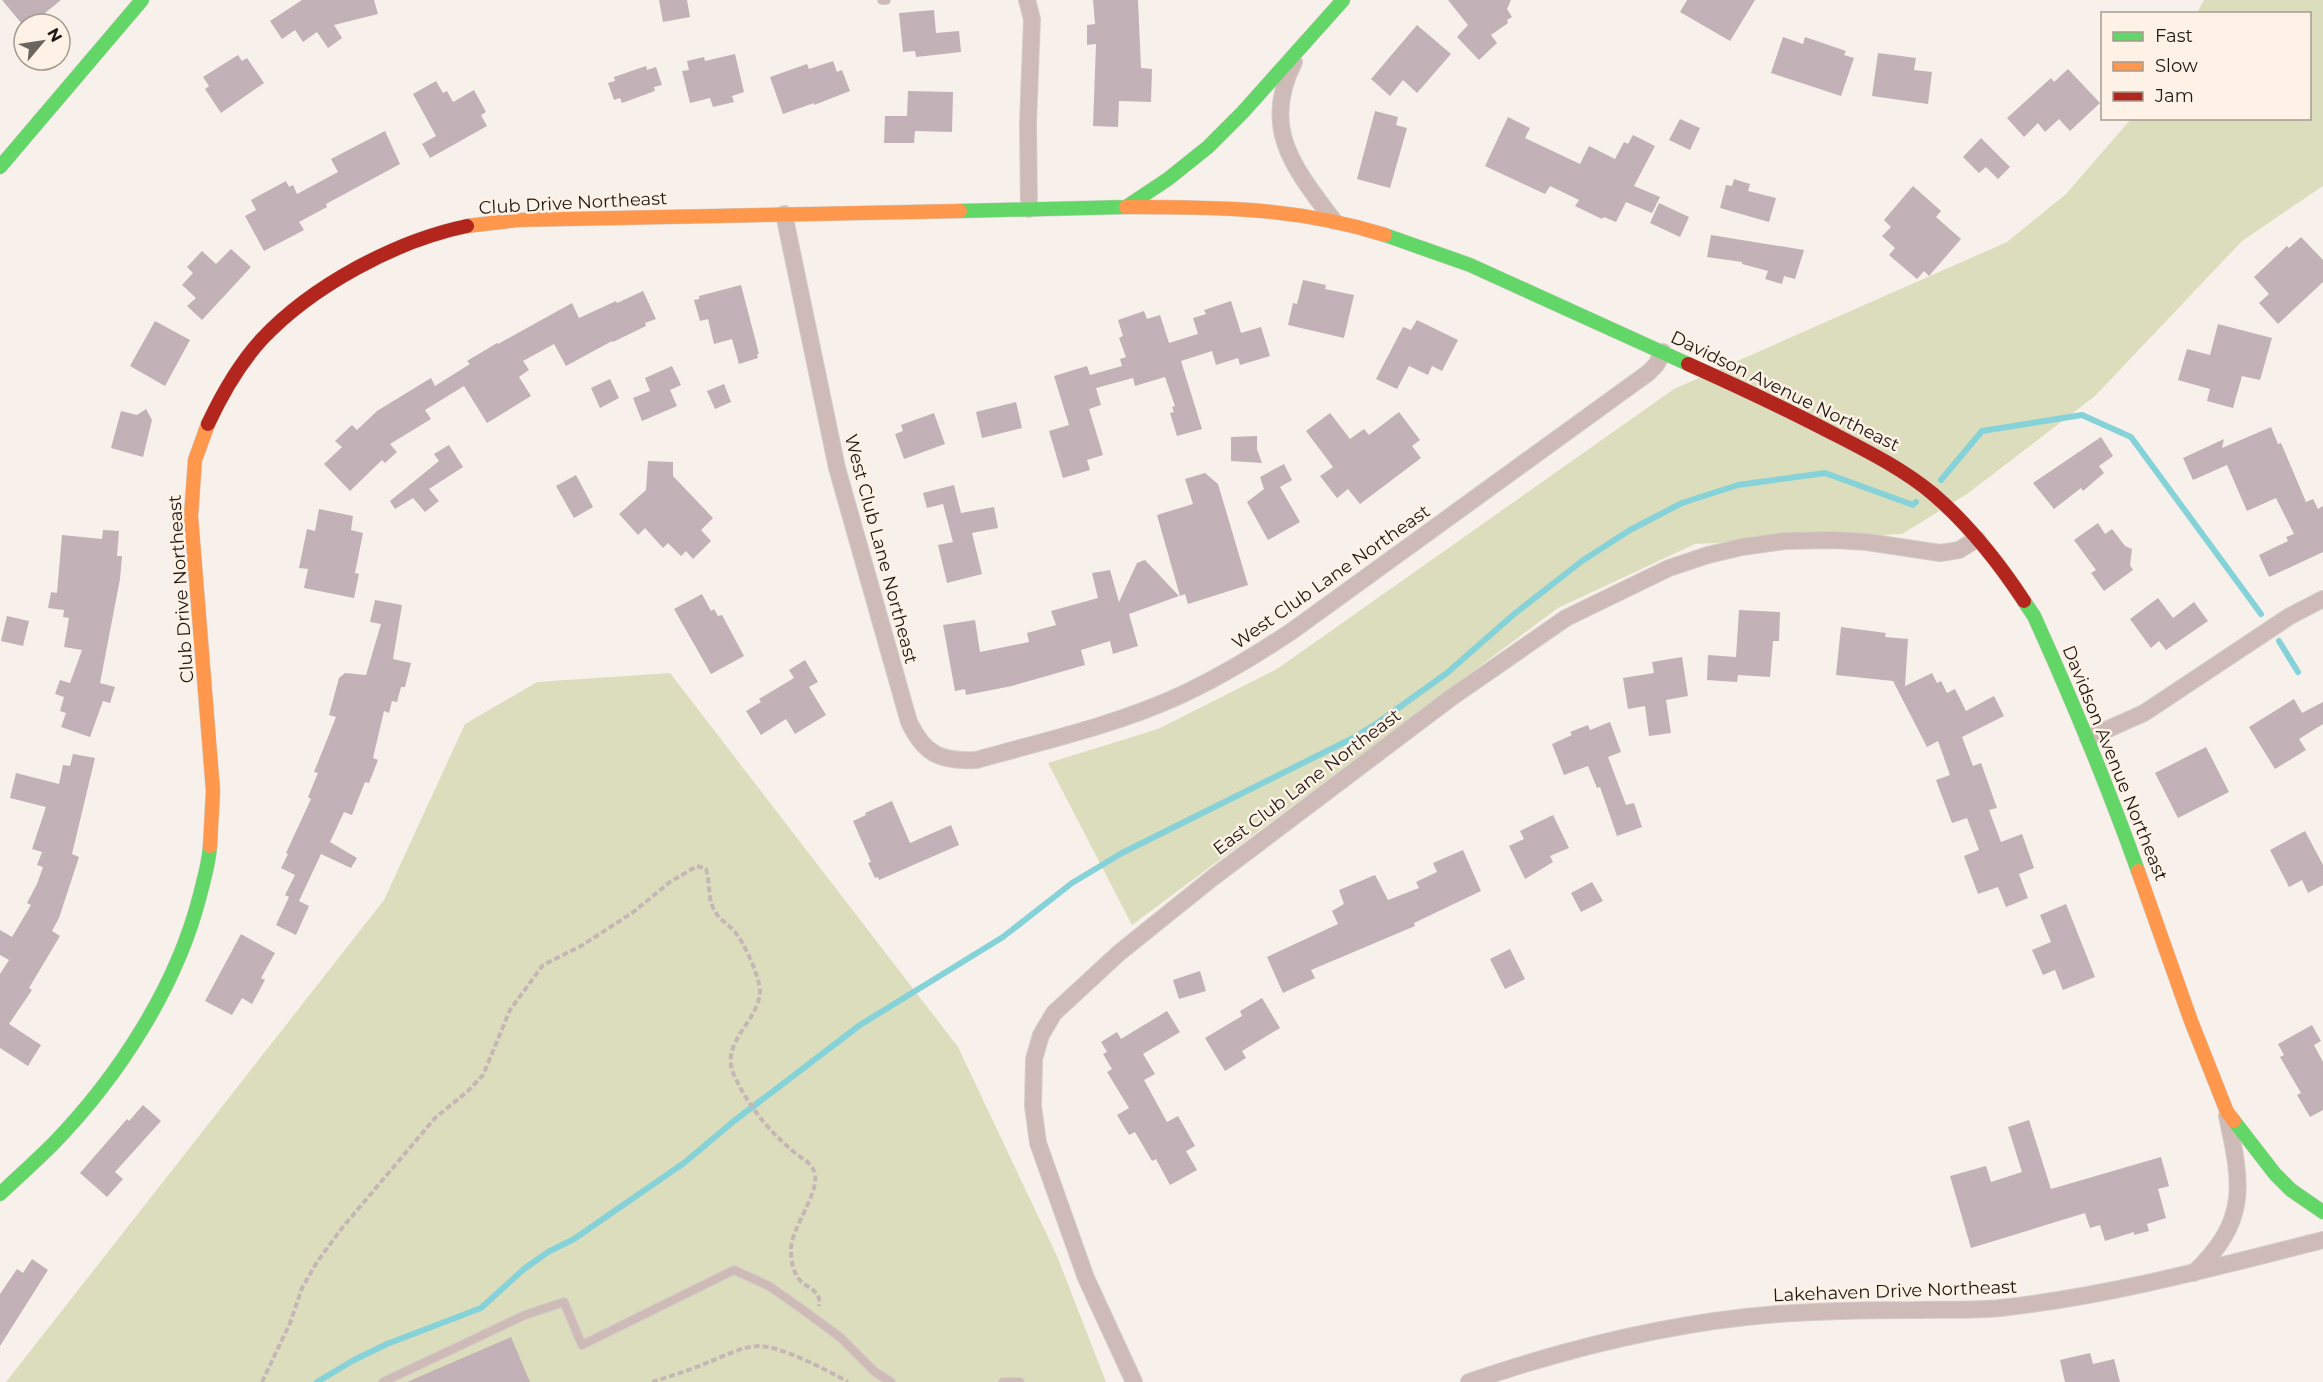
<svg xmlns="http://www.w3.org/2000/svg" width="2323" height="1382" viewBox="0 0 2323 1382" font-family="Montserrat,sans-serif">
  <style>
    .green { fill: #dcddbc }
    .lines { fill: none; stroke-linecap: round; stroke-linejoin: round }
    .stream { stroke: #85d2d9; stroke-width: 6 }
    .building { fill: #c2b1b6 }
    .lane-casing { stroke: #d4cec9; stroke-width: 10 }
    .street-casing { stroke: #d4cec9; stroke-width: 18 }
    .fast-casing { stroke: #d4cec9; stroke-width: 15 }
    .slow-casing { stroke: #d4cec9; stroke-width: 15 }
    .jam-casing { stroke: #d4cec9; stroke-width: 15 }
    .path { stroke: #c5b7b5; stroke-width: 4; stroke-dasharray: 6 3; stroke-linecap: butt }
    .lane { stroke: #cebbb8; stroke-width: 8 }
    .street { stroke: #cebbb8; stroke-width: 16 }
    .fast { stroke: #63d668; stroke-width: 14 }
    .slow { stroke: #ff974d; stroke-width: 14 }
    .jam { stroke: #b3261e; stroke-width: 14 }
    .labels { text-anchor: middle; stroke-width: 5; stroke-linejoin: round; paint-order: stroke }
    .street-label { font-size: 18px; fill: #1f1914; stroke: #fef1e5 }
  </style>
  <rect width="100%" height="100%" fill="#f8f1eb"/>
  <path class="green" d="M2204 0H2323V186L2242 241 2095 396 1967 494 1902 534 1695 544 1558 608 1132 925 1048 763 1158 729 1277 669 1674 389 2007 242 2066 194 2131 119 2310 118V14L2197 13Z
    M670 673 958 1047 1057 1256 1106 1382H6L384 900 465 724 537 682Z"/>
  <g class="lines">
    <path class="stream" d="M1941 480 1982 431 2082 415 2131 437 2261 614
      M2279 641 2298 672
      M317 1382 354 1360 387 1344 481 1308 524 1269 548 1252 574 1239 684 1163 734 1121 860 1025 1003 937 1072 883 1122 853 1351 739 1376 724 1447 673 1513 615 1582 561 1630 530 1682 503 1738 485 1825 473 1913 505 1916 502"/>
  </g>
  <path class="building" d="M2 0H61L45 13 54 24H22Z
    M302 0H374L378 14 334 25 342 38 328 48 317 32 303 42 295 30 282 39 270 21Z
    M659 0H687L690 17 663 22Z
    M1093 0H1138L1141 68 1152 69 1151 102 1119 101 1118 127 1093 126 1096 44 1087 45V25L1095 24Z
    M1448 0H1511L1507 9 1512 17 1507 20 1508 23 1491 35 1497 43 1479 60 1457 37 1468 25Z
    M1687 0H1755L1730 41 1680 12Z
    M934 10 936 33 959 31 961 52 916 57 915 51 903 52 899 13Z
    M1417 25 1451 54 1417 93 1403 80 1390 96 1371 79Z
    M1783 37 1803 44 1805 37 1846 51 1844 55 1854 58 1841 96 1771 73Z
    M1878 53 1916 58 1914 70 1932 72 1928 104 1872 96Z
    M735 54 744 92 732 96 734 102 713 107 710 98 690 103 682 71 689 70 687 61 704 57 705 61Z
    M238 55 242 61 247 58 264 83 221 113 205 89 209 86 203 77Z
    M833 61 837 72 842 70 850 91 814 105V103L783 114 770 77 807 64 809 69Z
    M646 66 647 70 656 67 662 85 654 87 655 91 622 103 620 98 614 100 608 83 615 81 614 77Z
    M2068 69 2100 103 2070 131 2059 119 2045 132 2038 123 2024 137 2007 118 2051 78 2054 82Z
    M436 81 443 93 447 91 453 102 474 90 486 112 481 115 487 126 430 158 422 144 436 136 413 94Z
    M908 91 953 92 952 132 915 131 914 143H884L885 116H907Z
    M1375 111 1398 117 1396 125 1407 128 1390 188 1357 179Z
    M1508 117 1530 128 1525 138 1580 164 1589 146 1615 159 1624 142 1628 144 1633 135 1655 146 1634 186 1660 197 1652 213 1626 202 1616 222 1604 217 1602 219 1575 206 1579 200 1550 186 1545 194 1485 166Z
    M1680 119 1700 128 1690 150 1669 140Z
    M385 131 400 164 326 204 327 207 299 222 304 230 264 251 245 216 256 210 251 200 286 181 289 187 293 185 297 194 338 172 331 159Z
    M1981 138 2010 167 1998 179 1986 167 1979 173 1963 157Z
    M1734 179 1750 184 1748 191 1776 198 1769 222 1720 208 1726 185 1732 186Z
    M1913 186 1941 211 1936 217 1961 239 1929 276 1924 271 1917 279 1889 255 1895 248 1882 236 1891 227 1884 220Z
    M1659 203 1689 217 1680 237 1650 223Z
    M1711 235 1804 250 1795 279 1784 276 1782 284 1765 279 1768 271 1742 264V262L1707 257Z
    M2301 237 2323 260V282L2278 324 2259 303 2269 294 2254 277 2287 246 2289 248Z
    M231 249 251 267 202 320 187 306 196 298 182 285 193 273 187 267 202 251 216 264Z
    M1303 280 1326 285 1325 289 1354 295 1344 338 1288 325 1293 303 1297 304Z
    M741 285 759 354H757L758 358 739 364 732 339 714 344 708 319 700 321 694 300 699 299V296Z
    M643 291 656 319 645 323 646 326 613 342 612 341 566 366 554 344 523 361 529 370 519 377 531 396 487 423 464 386 425 410 431 419 390 444 397 452 385 463 382 460 350 491 324 464 342 447 335 441 352 425 357 430 377 411 431 378 435 386 470 364 467 361 497 343 498 344 572 303 579 318 616 301 617 303Z
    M1231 301 1241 333 1261 327 1270 356 1240 365 1238 358 1216 365 1212 351 1181 361 1202 429 1177 436 1170 413 1174 412 1172 407 1175 406 1165 377 1135 386 1133 378 1096 388 1101 405 1089 409 1103 455 1087 460 1090 470 1063 478 1049 431 1069 425 1054 376 1087 366 1090 375 1122 366 1120 359 1126 357 1119 338 1123 336 1118 320 1144 311 1147 319 1160 315 1169 343 1198 334 1193 318 1206 314 1204 310Z
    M1417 320 1458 340 1442 371 1432 366 1428 375 1409 366 1397 389 1376 379 1403 327 1411 330Z
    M155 321 190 340 165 386 130 366Z
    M2218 324 2272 338 2260 380 2242 376 2233 408 2207 401 2210 389 2178 380 2187 349 2210 355Z
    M672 366 681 385 670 390 677 406 642 421 633 398 650 391 645 378Z
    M610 379 619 398 600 408 591 388Z
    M724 384 731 402 715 409 707 391Z
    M1016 402 1022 428 982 438 976 412Z
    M146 409 152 420 143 457 111 448 121 411 137 415Z
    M1399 412 1420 440 1412 446 1421 458 1360 504 1348 489 1337 498 1320 476 1333 467 1306 431 1330 413 1350 439 1364 429 1369 435Z
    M934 413 945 444 904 459 895 434 903 431 901 425Z
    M2271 427 2278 444 2281 443 2306 502 2313 499 2318 509 2323 506V552L2269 577 2259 555 2288 541 2286 537 2294 534 2276 498 2247 511 2227 465 2193 480 2183 458 2224 439 2222 448Z
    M1257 436V449L1262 463 1231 461V437Z
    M2101 437 2113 456 2099 466 2104 473 2083 491 2081 488 2054 509 2033 483Z
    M449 445 463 467 429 489 439 501 425 512 413 498 395 509 390 501 439 461 434 454Z
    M648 461 673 462V476L713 518 701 530 711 541 693 559 686 551 681 556 668 543 663 548 645 528 638 535 619 514 646 490Z
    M1284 464 1292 480 1280 487 1300 522 1268 540 1247 502 1264 489 1260 477Z
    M1205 473 1218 484 1248 585 1188 604 1185 594 1180 596 1157 515 1193 504 1185 479Z
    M576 475 593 507 574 518 556 486Z
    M954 485 961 513 994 507 998 528 972 533 982 574 947 583 938 545 953 542 943 504 927 508 923 493Z
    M319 509 353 516 351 530 363 533 355 573 359 574 354 598 304 588 308 569 299 568 307 529 315 531Z
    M2098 523 2105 534 2112 529 2125 546 2132 549 2130 565 2133 570 2104 591 2091 573 2096 570 2074 540Z
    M103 530 119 531 117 556H122L120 579 100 683 115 687 110 703 103 701 90 737 61 727 66 713 60 711 64 697 55 694 60 680 70 683 82 650 64 647 69 618 63 617 64 610 48 608 51 592 57 593 62 535 102 539Z
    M1145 560 1179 596 1129 614 1138 646 1113 654 1110 641 1081 650 1085 665 1012 686 966 695 965 689 955 691 943 625 975 620 980 652 1029 642 1027 633 1056 625 1051 611 1098 598 1092 573 1110 570 1119 602 1137 563Z
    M702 594 711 611 714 609 718 616 722 615 744 656 711 674 674 609Z
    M2158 598 2173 618 2194 602 2208 621 2166 650 2159 641 2151 648 2130 619Z
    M375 600 402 605 393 659 411 663 405 687H401L397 702 392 701 389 713 384 711 373 758 378 760 369 783 365 782 352 815 344 812 330 842 357 858 351 868 321 854 299 901 309 906 296 935 276 925 289 897 285 895 295 875 281 868 288 854 286 853 311 799 308 797 318 773 314 772 336 717 329 715 339 678 345 673 366 675 381 624 370 622Z
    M1739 610 1780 612 1779 641H1773L1770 677 1738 675 1737 682 1707 680 1708 655 1736 657Z
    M7 616 29 621 23 646 1 641Z
    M1841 627 1886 633 1885 637 1908 639 1905 686 1932 673 1937 683 1941 681 1947 693 1955 689 1966 711 1994 696 2004 716 1962 737 1973 766 1981 763 1997 808 1989 810 2001 842 2022 834 2034 868 2019 874 2028 898 2006 907 1998 887 1978 894 1964 856 1979 850 1967 818 1952 823 1936 780 1950 775 1938 741 1927 747 1893 681 1836 675Z
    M1682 657 1688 696 1666 700 1671 733 1649 736 1645 706 1628 709 1623 678 1654 673 1652 662Z
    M805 660 818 682 809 687 826 715 795 734 786 719 761 735 746 711 761 702 759 699 794 678 789 670Z
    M2294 699 2302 713 2323 702V724L2299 739 2306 750 2275 769 2249 727Z
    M1610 722 1621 752 1608 757 1626 805 1634 803 1642 827 1617 836 1600 787 1597 788 1588 766 1564 775 1552 744 1572 735 1570 732 1588 725 1590 730Z
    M2206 747 2229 792 2178 818 2155 773Z
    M73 754 95 758 72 854 79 857 59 918 52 931 60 936 29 988 32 990 9 1024 41 1045 28 1066 0 1048V974L9 960 0 955V930L12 937 31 905 27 903 37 884 43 867 37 865 42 852 32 849 46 807 10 798 16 773 59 784 63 765 70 766Z
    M892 801 910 843 951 825 959 845 879 880 878 877 875 878 868 863 871 862 853 821 866 815 865 813Z
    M1553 815 1569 848 1550 856 1553 862 1525 879 1509 846 1524 839 1520 831Z
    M2305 831 2323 865V885L2308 893 2302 880 2289 887 2270 850Z
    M1463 850 1481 891 1414 923 1415 926 1311 970 1315 978 1283 993 1267 957 1338 924 1332 911 1344 904 1339 890 1375 875 1388 900 1419 888 1416 882 1437 872 1433 863Z
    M1592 882 1603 901 1581 912 1571 893Z
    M2066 904 2095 977 2063 990 2055 970 2043 975 2032 950 2051 942 2040 915Z
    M241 934 275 953 261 978 265 980 252 1004 242 998 232 1015 205 1001Z
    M1510 949 1525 979 1505 989 1490 959Z
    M1200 971 1206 991 1179 999 1173 980Z
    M1262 998 1280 1028 1242 1051 1246 1058 1225 1071 1205 1038 1242 1016 1240 1011Z
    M1167 1011 1180 1032 1143 1054 1155 1074 1144 1080 1167 1122 1178 1116 1195 1146 1186 1151 1197 1170 1170 1185 1156 1159 1152 1161 1135 1132 1129 1135 1117 1115 1129 1108 1107 1072 1112 1069 1103 1054 1107 1052 1101 1042 1117 1032 1121 1039Z
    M2312 1025 2321 1041 2314 1045 2323 1062V1110L2310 1117 2297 1095 2301 1093 2280 1057 2284 1055 2278 1044Z
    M143 1105 161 1121 115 1172 123 1179 107 1197 80 1173 127 1119 129 1121Z
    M2029 1120 2051 1189 2161 1157 2169 1186 2158 1189 2166 1218 2147 1224 2149 1231 2134 1235V1232L2105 1241 2100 1225 2090 1228 2085 1213 1971 1248 1950 1176 1986 1166 1991 1182 2022 1172 2008 1127Z
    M32 1259 48 1270 0 1346V1294L17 1269 23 1273Z
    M511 1337 530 1382H407Z
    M2090 1353 2093 1364 2114 1359 2120 1382H2065L2060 1360Z"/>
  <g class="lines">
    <defs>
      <path id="lane" d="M882 0H886
        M383 1382 525 1315 564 1302 582 1345 734 1270 769 1286 799 1307 840 1337 875 1372 891 1382
        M1003 1382H1020"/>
      <path id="street" d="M1027 0 1032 19 1028 123 1029 209
        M1294 62C1260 129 1295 169 1334 221
        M784 214 837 468 909 722C924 754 941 762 976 760 1044 741 1116 725 1181 695 1220 677 1256 655 1292 631L1648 373 1656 365 1663 352
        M2088 738 2144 713 2290 616 2323 599
        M2194 1273C2249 1220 2242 1185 2227 1116
        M1134 1382 1086 1278 1038 1143 1033 1106 1034 1059 1041 1035 1054 1013 1119 953 1211 879 1452 697 1566 618 1669 568 1708 555 1742 547 1784 541 1833 540 1867 542 1940 553 1959 550 1977 539
        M1469 1382C1568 1348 1674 1322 1778 1314 1823 1311 1868 1310 1914 1310 1942 1309 1972 1311 2000 1308 2110 1296 2216 1267 2323 1240"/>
      <path id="fast" d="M0 167 142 0
        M960 211 1126 207 1168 179 1208 147 1243 112 1343 0
        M1385 235 1470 265 1688 364
        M2024 601 2034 616C2072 700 2107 784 2138 871
        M2234 1121 2275 1174 2291 1190 2323 1212
        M0 1194C18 1177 36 1161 53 1144 119 1076 177 986 200 895 204 879 209 863 210 846"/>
      <path id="slow" d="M1126 207C1218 207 1296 207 1385 235
        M467 226 517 220 960 211
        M208 424 195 460 191 516 213 791 210 846
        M2138 871 2191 1021 2227 1112 2234 1121"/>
      <path id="jam" d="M1688 364C1737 386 1784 408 1832 433 1867 451 1903 469 1933 494 1968 524 1999 563 2024 601
        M208 424C222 394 239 364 262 339 312 286 395 241 467 226"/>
    </defs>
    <use href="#lane" class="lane-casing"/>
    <use href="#street" class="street-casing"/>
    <use href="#fast" class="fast-casing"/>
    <use href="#slow" class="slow-casing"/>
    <use href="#jam" class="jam-casing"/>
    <path class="path" d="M262 1382 290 1323 302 1288 317 1262 342 1228 435 1118 468 1091 483 1075 510 1010 543 965 581 946 632 913 670 882 697 866 706 869C710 882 708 895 712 905 716 918 727 923 735 932 744 942 760 978 760 991 759 1022 719 1042 734 1075 748 1106 769 1131 795 1153 804 1160 814 1164 815 1176 818 1195 791 1229 791 1249 791 1259 792 1270 799 1279 807 1289 822 1290 819 1306
      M652 1382C671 1376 690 1370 709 1362 724 1356 741 1347 758 1346 779 1345 829 1371 848 1382"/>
    <use href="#lane" class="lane"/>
    <use href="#street" class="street"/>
    <use href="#fast" class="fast"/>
    <use href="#slow" class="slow"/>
    <use href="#jam" class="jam"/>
  </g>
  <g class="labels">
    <g class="street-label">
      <text transform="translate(573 203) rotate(-3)" y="6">Club Drive Northeast</text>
      <text transform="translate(1785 391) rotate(26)" y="6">Davidson Avenue Northeast</text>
      <text transform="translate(881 549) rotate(75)" y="6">West Club Lane Northeast</text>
      <text transform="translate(1331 577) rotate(-35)" y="6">West Club Lane Northeast</text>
      <text transform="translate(181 589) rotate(-94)" y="6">Club Drive Northeast</text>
      <text transform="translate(2115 763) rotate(68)" y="6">Davidson Avenue Northeast</text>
      <text transform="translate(1307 782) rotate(-37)" y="6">East Club Lane Northeast</text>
      <text transform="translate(1895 1291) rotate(-2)" y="6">Lakehaven Drive Northeast</text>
    </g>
  </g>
  <rect x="2101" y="12" width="210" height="108" fill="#fef1e5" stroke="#a59b91" stroke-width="1.5"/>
  <rect x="2113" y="32" width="30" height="9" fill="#63d668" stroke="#a59b91" stroke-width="1.5"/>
  <text x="2155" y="42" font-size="18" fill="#1f1914">Fast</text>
  <rect x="2113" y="62" width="30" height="9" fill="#ff974d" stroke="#a59b91" stroke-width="1.5"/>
  <text x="2155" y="72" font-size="18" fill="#1f1914">Slow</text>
  <rect x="2113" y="92" width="30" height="9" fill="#b3261e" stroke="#a59b91" stroke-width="1.5"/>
  <text x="2155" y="102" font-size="18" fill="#1f1914">Jam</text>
  <g transform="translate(42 42) rotate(61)"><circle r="28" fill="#fef1e5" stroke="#a59b91" stroke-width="1.5"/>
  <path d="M0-4.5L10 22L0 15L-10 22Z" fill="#6b655f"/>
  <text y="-9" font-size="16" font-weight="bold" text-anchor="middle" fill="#1f1914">N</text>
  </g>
</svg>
